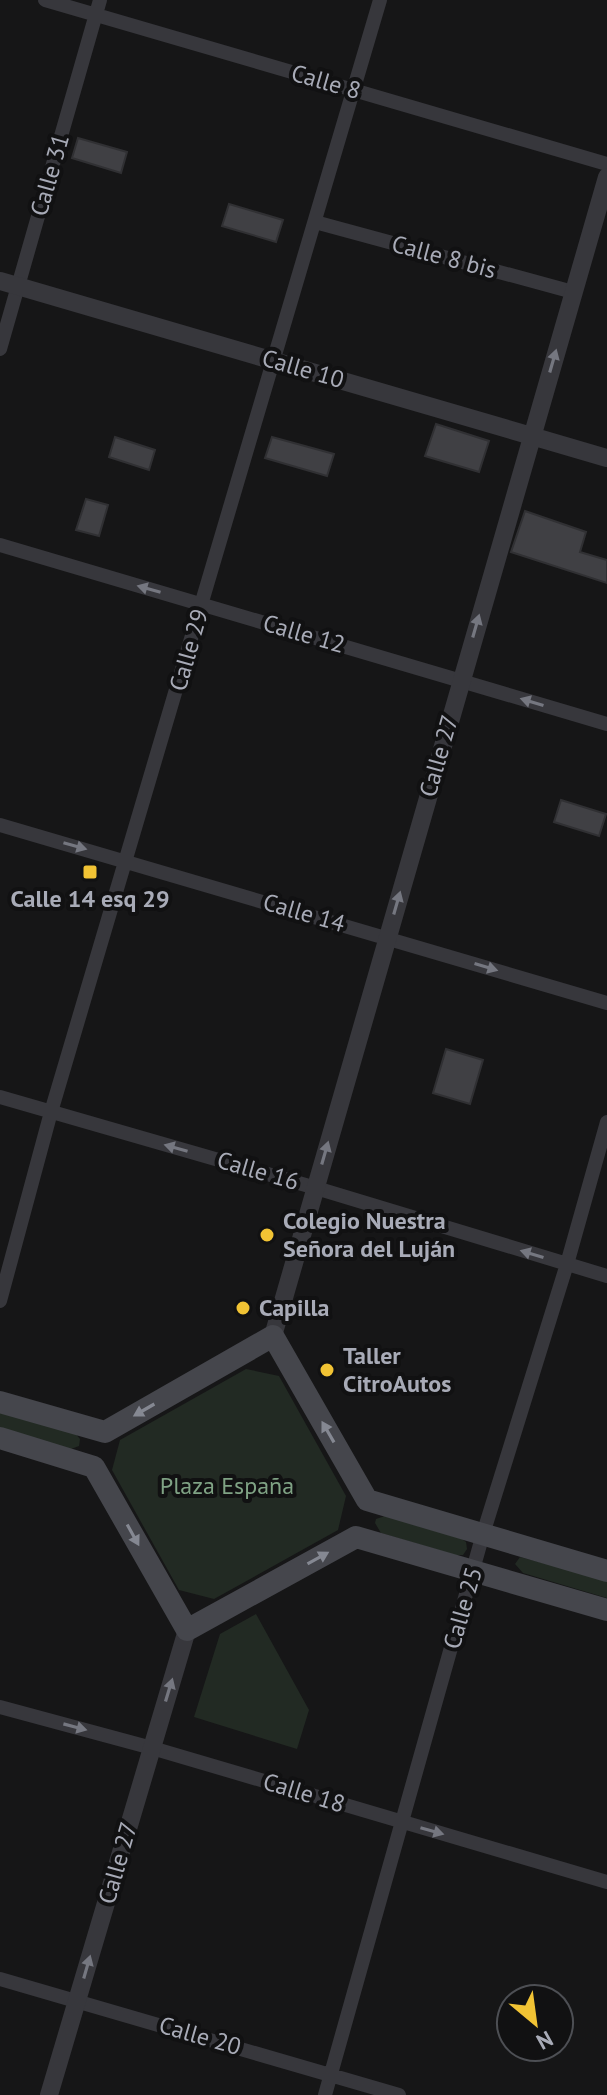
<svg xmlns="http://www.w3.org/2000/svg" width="607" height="2095" viewBox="0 0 607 2095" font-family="'PT Sans',sans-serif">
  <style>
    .green { fill: #222a23 }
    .building { fill: #404044; stroke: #303033; stroke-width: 2 }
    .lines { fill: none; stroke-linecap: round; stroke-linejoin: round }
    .minor { stroke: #37373c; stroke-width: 14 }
    .tertiary { stroke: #37373c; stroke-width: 18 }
    .secondary { stroke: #45464c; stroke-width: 22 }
    .oneway { fill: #757780 }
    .oneway2 { fill: #858892 }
    .poi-dot { fill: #f1c334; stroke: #111112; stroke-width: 3 }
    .labels { text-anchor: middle; stroke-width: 8; stroke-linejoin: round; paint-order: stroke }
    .street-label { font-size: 24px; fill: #a8abb7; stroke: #111112 }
    .poi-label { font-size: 24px; font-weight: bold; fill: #a8abb7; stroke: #111112; text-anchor: start }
    .park-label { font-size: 24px; fill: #7fa284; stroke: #111112 }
  </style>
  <rect width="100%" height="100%" fill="#161617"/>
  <path class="green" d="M246 1369 279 1376 346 1496 338 1530 214 1599 179 1590 112 1470 120 1440Z
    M0 1411 75 1433 80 1439 79 1446 71 1449 0 1429Z
    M385 1516 462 1539 466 1542 467 1549 463 1555H455L381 1533 375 1523 376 1519Z
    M520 1557 607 1580V1598L523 1573 515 1564Z
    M256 1614 309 1710 297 1749 194 1717 220 1634Z"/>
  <path class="building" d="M78 138 127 152 121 173 72 158Z
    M229 204 283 220 276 242 222 226Z
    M436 424 489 441 479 472 425 456Z
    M115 437 155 450 149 470 109 457Z
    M272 437 334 454 327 476 265 458Z
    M86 499 108 505 99 536 76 530Z
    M525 511 586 532 580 552 607 560V583L511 552Z
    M561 800 606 814 599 836 554 822Z
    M446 1049 483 1060 470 1104 433 1093Z"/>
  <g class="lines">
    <path class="minor" d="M45 0 607 164
      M315 222 573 292
      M0 349 100 0
      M0 545 607 724
      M0 825 607 1003
      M0 1097 316 1188 607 1276
      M0 1301 51 1112 380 0
      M0 1707 152 1748 607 1882
      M0 1979 399 2095
      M325 2095 483 1534 567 1264 607 1122"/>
    <path class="tertiary" d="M0 281 607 458
      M273 1336 607 177
      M49 2095 187 1630"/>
    <path class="secondary" d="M0 1402 105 1432 273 1336 367 1500 607 1571
      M0 1438 94 1467 187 1630 356 1537 607 1610"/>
  </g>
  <defs><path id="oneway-solid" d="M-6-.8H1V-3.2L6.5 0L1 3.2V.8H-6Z" transform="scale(2)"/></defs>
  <g class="oneway">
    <use href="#oneway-solid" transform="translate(553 361) rotate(-74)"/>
    <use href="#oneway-solid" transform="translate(149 589) rotate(-164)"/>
    <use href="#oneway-solid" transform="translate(476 626) rotate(-74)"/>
    <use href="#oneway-solid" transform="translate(532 702) rotate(-163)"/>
    <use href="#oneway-solid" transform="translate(75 846) rotate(16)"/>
    <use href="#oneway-solid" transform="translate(397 903) rotate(-74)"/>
    <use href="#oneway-solid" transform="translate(486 967) rotate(17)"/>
    <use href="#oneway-solid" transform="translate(176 1148) rotate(-164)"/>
    <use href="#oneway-solid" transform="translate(325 1153) rotate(-74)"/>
    <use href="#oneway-solid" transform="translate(532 1254) rotate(-163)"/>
    <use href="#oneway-solid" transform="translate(169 1690) rotate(-73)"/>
    <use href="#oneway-solid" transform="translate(75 1727) rotate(15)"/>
    <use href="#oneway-solid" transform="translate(432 1831) rotate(16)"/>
    <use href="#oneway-solid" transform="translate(87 1967) rotate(-74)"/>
  </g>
  <g class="oneway2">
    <use href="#oneway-solid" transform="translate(144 1410) rotate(150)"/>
    <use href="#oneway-solid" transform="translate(328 1432) rotate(-120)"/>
    <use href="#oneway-solid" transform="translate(133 1535) rotate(61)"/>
    <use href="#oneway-solid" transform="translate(318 1558) rotate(-29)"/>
  </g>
  <g class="poi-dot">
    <rect x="82" y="864" width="16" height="16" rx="4"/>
    <circle cx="267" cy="1235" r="8"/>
    <circle cx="243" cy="1308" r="8"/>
    <circle cx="327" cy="1370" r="8"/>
  </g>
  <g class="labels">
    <g class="street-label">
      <text transform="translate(326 82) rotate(16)" y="8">Calle 8</text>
      <text transform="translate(50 175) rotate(-74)" y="8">Calle 31</text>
      <text transform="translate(444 257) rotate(15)" y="8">Calle 8 bis</text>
      <text transform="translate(303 369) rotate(16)" y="8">Calle 10</text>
      <text transform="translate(304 634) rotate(16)" y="8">Calle 12</text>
      <text transform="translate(189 650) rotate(-74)" y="8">Calle 29</text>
      <text transform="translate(439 756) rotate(-74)" y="8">Calle 27</text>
      <text transform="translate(304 913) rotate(16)" y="8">Calle 14</text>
      <text transform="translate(258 1171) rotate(16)" y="8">Calle 16</text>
      <text transform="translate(463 1608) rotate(-74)" y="8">Calle 25</text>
      <text transform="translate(304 1793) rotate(17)" y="8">Calle 18</text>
      <text transform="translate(118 1863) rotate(-74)" y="8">Calle 27</text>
      <text transform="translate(200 2036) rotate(16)" y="8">Calle 20</text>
    </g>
    <g class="poi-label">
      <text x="90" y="907" text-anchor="middle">Calle 14 esq 29</text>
      <text x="283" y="1229">Colegio Nuestra<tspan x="283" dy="28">Señora del Luján</tspan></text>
      <text x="259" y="1316">Capilla</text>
      <text x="343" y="1364">Taller<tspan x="343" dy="28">CitroAutos</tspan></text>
    </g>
    <g class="park-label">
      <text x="227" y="1494">Plaza España</text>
    </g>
  </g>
  <g transform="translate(535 2023) rotate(151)"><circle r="38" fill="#111112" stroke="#4d4f54" stroke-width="2"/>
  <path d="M0-6L14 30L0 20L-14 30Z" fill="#f1c334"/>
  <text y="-12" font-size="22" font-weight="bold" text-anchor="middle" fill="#a8abb7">N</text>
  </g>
</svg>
